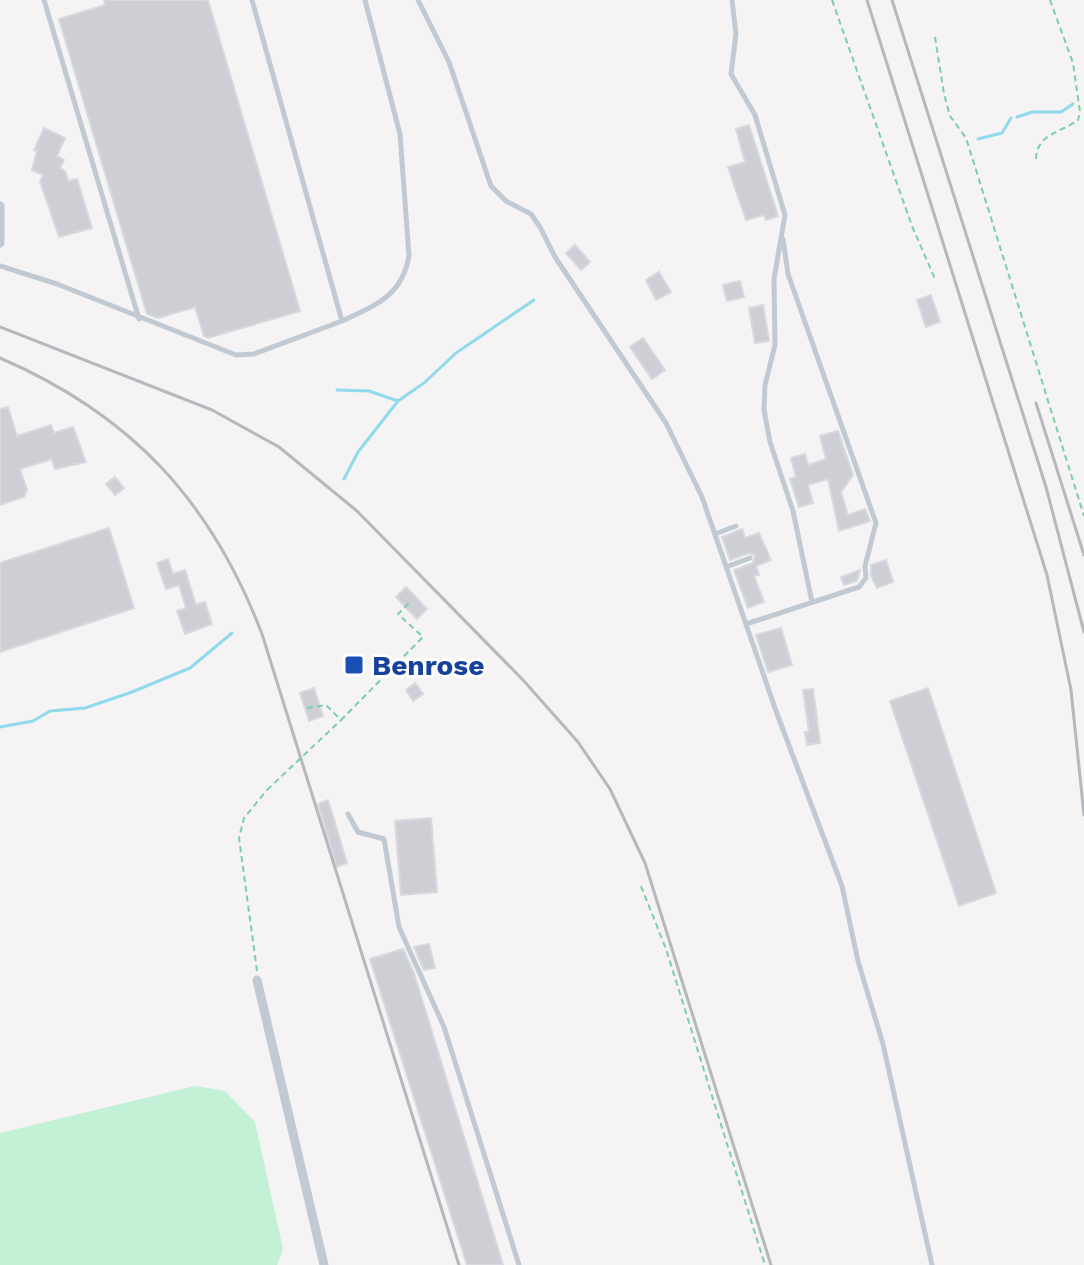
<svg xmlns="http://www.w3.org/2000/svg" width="1084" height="1265" viewBox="0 0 1084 1265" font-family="'Work Sans',sans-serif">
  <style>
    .green { fill: #c3f1d5 }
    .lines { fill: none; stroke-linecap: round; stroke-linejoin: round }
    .stream { stroke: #90daee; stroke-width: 3 }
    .building { fill: #cdcfd5; stroke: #d7d9de; stroke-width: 2 }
    .path { stroke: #7ad0a6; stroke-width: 2; stroke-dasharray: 6 4; stroke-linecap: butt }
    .service { stroke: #c1cad2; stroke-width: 5 }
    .minor { stroke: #c1cad2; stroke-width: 9 }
    .rail { stroke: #b5b8bd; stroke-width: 3 }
    .path-bridge { stroke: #7ad0a6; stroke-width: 2; stroke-dasharray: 6 4; stroke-linecap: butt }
    .transit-dot { fill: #1a4fb4; stroke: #fff; stroke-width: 3 }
    .labels { text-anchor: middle; stroke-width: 6; stroke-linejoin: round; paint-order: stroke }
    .transit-label { font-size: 28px; font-weight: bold; fill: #164399; stroke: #fff; text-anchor: start }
  </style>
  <rect width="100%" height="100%" fill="#f5f3f3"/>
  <path class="green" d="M195 1086 225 1091 255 1122 283 1249 277 1265H0V1133Z"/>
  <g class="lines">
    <path class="stream" d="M1017 117 1032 112H1061L1073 104
      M978 139 1002 133 1011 118
      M337 390 369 391 398 401
      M344 479 358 452 398 401 424 383 456 353 534 300
      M0 727 33 721 50 711 85 708 132 692 190 668 232 633"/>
  </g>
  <path class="building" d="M104 0H208L300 311 208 338 204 336 195 307 158 318 147 314 59 19 105 5Z
    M749 125 778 216 766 220 764 215 746 220 728 167 745 162 736 129Z
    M44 128 65 138 57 156 64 160 60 168 65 171 68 181 77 179 92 228 59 237 40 181 43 175 32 170 37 151 34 150Z
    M575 245 590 262 581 270 566 253Z
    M659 272 671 292 656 300 646 280Z
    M740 281 744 297 727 301 723 285Z
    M931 295 940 322 926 327 917 300Z
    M763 305 769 341 755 343 749 308Z
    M643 338 665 370 652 379 630 347Z
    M8 407 17 436 51 425 54 433 73 427 86 462 55 469 52 459 20 469 27 490 24 497 0 505V409Z
    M838 431 853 475 841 492 848 515 865 509 870 521 839 531 828 479 808 485 813 503 799 507 790 479 796 477 791 458 805 454 808 465 826 459 820 436Z
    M115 477 124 488 115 495 106 484Z
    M109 528 134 608 0 652V563Z
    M742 529 745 538 759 533 771 560 756 566 759 575 754 576 764 602 748 608 734 570 753 563 755 555 749 553 730 560 722 537Z
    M168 559 173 574 185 570 196 605 205 602 212 624 185 634 177 611 186 608 179 585 166 589 157 563Z
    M886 560 893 582 877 588 871 576V565Z
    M860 570 857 581 844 585 841 577Z
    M406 587 427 609 417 619 396 597Z
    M781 628 792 665 768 672 756 635Z
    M415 683 423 694 413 701 406 690Z
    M314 688 323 716 309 721 300 693Z
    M928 688 996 893 959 906 890 701Z
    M813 689 820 743 807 745 805 732H809L803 690Z
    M328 800 347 863 337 867 318 804Z
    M431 818 437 892 401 895 395 821Z
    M429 944 435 968 424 970 414 947Z
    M403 949 414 973 503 1265H467L370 959Z"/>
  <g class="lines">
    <path class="path" d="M832 0 912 226 935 279
      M935 37 944 94 950 116 966 138 1084 516
      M1036 159C1037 133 1061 133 1078 120L1080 112 1073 63 1050 0
      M307 708 326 705 341 720 423 637 398 614 410 602
      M641 886 666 949 765 1265
      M257 971 239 838 244 818 267 790"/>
    <path class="service" d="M44 0 139 319
      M418 0 449 62 491 186 506 201 531 214 540 227 555 257 666 423 702 497 776 711 842 886 858 961 883 1044 932 1265
      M732 0 736 34 731 74 755 115 785 215 774 279 775 345 765 385 764 410 770 442 793 511 812 602
      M0 266 57 284 236 355 254 354 342 321 252 0
      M342 321C376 305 402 296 409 256L400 134 365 0
      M715 534 736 526
      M726 567 750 558
      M746 624 859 587 866 578 865 566 876 523 788 274 783 239
      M348 814 358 832 384 839 399 927 444 1027 519 1265"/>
    <path class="minor" d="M0 206V243
      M257 980 324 1265"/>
    <path class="rail" d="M867 0 1047 575 1071 690 1084 815
      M892 0 1046 487 1084 632
      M0 327 212 410 279 447 357 511 523 680 578 742 610 789 645 863 771 1265
      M0 358C132 415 211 501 262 634L459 1265
      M1036 403 1084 555"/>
    <path class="path-bridge" d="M267 790 341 720"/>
  </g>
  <rect class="transit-dot" x="344" y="655" width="20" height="20" rx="4"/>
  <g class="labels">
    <g class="transit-label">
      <text x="372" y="675">Benrose</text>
    </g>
  </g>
</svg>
